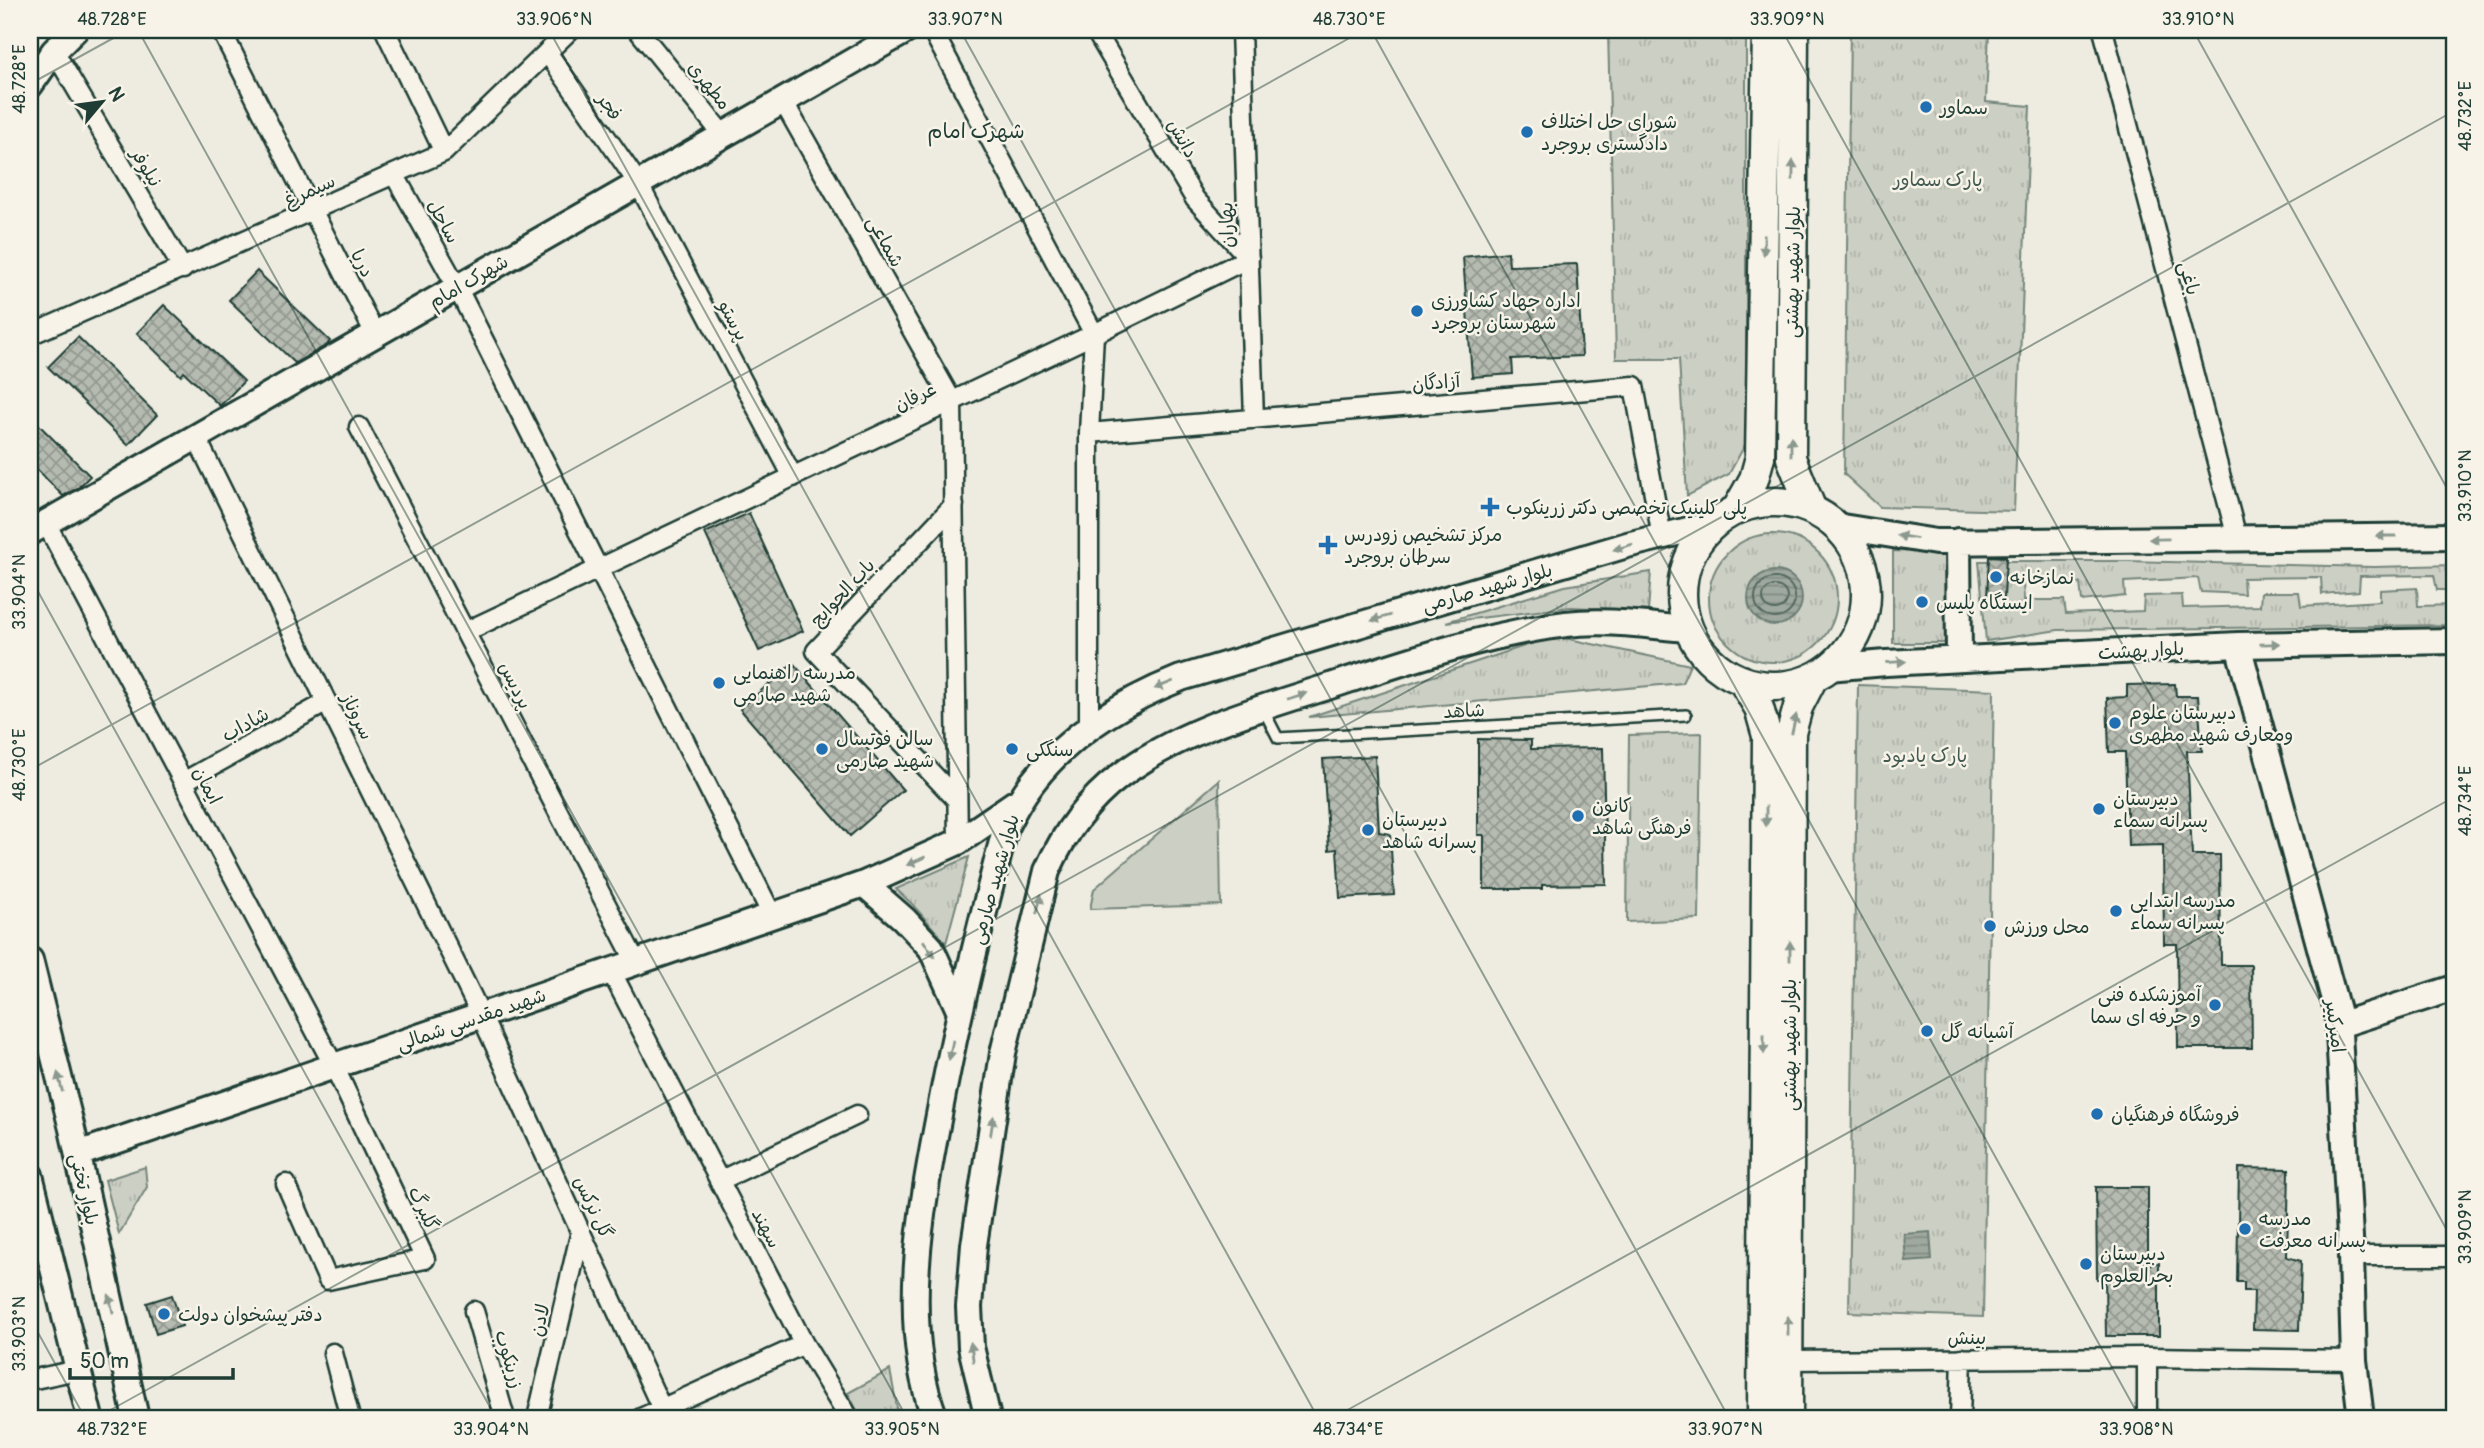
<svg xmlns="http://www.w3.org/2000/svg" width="2484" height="1448" viewBox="0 0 2484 1448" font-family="Pangolin,'Playpen Sans Arabic',sans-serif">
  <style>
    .grass { fill: url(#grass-tufts); stroke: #76867c; stroke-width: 2 }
    .pitch { fill: #cccfc4; stroke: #76867c; stroke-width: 2 }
    .water { fill: url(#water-rules); stroke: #6c7e74; stroke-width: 2 }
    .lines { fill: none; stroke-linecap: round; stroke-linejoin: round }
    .shore { stroke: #52685f; stroke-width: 2 }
    .building { fill: url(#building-cross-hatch); stroke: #1f3d34; stroke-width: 2 }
    .lane-casing { stroke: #1f3d34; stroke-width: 14 }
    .street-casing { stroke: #1f3d34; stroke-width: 23 }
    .secondary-casing { stroke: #1f3d34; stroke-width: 30 }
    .primary-casing { stroke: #1f3d34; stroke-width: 33 }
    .lane { stroke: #f7f3e8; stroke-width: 9 }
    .street { stroke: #f7f3e8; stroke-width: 18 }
    .secondary { stroke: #f7f3e8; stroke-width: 24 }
    .primary { stroke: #f7f3e8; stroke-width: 28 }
    .oneway { fill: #8b988e }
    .ticks { fill: none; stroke: #1f3d34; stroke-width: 2; stroke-opacity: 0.45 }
    .poi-dot { fill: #1f6fb2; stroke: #f7f3e8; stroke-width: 2.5 }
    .labels { text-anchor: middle; stroke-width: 5; stroke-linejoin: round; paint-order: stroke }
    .street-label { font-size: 19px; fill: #1f3d34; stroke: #f7f3e8 }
    .poi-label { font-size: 19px; fill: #1f3d34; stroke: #f7f3e8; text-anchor: start }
    .park-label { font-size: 19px; fill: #425a51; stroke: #f7f3e8 }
    .neighbourhood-label { font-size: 21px; fill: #1f3d34; stroke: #f7f3e8 }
    .neatline { fill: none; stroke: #1f3d34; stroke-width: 2.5 }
    .ticks-label { font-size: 18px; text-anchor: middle; fill: #1f3d34 }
  </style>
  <defs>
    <pattern id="grass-tufts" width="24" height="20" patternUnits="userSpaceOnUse" patternTransform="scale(1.75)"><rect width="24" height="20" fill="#cccfc4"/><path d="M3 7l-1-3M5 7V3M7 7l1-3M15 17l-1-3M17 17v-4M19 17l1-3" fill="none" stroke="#afb3a9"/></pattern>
    <pattern id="water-rules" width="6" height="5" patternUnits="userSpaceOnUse" patternTransform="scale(1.75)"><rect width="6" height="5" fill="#9fa99f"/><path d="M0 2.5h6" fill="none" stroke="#818b82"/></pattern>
    <pattern id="building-cross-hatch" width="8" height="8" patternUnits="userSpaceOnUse" patternTransform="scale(1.75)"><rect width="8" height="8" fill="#b5bbb0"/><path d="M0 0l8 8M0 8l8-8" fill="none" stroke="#939990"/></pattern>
  </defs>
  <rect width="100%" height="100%" fill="#eeece1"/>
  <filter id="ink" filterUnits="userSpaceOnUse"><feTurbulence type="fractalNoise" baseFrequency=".0143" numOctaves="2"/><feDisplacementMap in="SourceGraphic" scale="14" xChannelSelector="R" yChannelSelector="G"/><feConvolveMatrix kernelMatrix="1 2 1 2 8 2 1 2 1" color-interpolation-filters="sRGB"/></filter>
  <g filter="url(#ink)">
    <path class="grass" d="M1608 30H1746V443L1729 474 1687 496 1679 359H1616Z
      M1850 30H1989L1986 102 2030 106 2014 511 1880 507 1844 474Z
      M1709 598a64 64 0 1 1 128 0a64 64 0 1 1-128 0Z
      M1893 551 1949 552V643H1893Z
      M1979 561H2126L2374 567 2454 565V590H2437L2434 575 2360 576 2359 591 2322 594 2321 577 2243 578 2244 594 2201 592 2198 578 2124 582 2125 596 2082 601 2080 583H2023L2024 600H2064L2066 614 2143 611 2144 596 2182 595 2183 608 2260 606 2261 592H2299L2301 606 2380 601V590L2417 588 2418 606 2454 605V625L2058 630 1986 641Z
      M1651 572 1648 611 1571 607 1446 622 1565 586Z
      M1555 636 1690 665 1682 683 1309 717Z
      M1858 685 1994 690 1983 1317 1849 1312Z
      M1702 733 1699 919 1627 922 1629 735Z
      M969 857 946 943 913 905 896 889Z
      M145 1167 147 1187 119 1234 105 1180Z
      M890 1370 899 1418H861L848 1393Z"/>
    <path class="pitch" d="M1219 780 1221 905 1090 909 1094 889Z"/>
    <path class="water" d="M1748 598a27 27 0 1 1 54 0a27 27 0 1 1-54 0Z
      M1930 1232 1932 1260 1906 1262 1904 1234Z"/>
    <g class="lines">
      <path class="shore" d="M1755 598a20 20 0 1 1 40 0a20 20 0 1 1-40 0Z
        M1763 598a12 12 0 1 1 24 0a12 12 0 1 1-24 0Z"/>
    </g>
    <path class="building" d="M1508 252 1509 266 1577 264 1582 356 1512 359 1513 374 1472 377 1463 257Z
      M257 271 330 341 327 345 295 363 229 300Z
      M164 305 244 381 220 406 184 372 181 376 137 333Z
      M78 337 157 415 128 445 48 367Z
      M30 416 90 476 79 487 63 496 30 462Z
      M749 513 803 631 759 651 705 533Z
      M1989 556 2006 557 2004 598H1987Z
      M793 663 903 790 850 836 740 709Z
      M2175 684 2176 696H2198L2202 751H2187L2192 855H2220L2221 965H2251L2252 1048H2178L2177 944H2164L2163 845 2128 846 2125 752H2109L2107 698 2127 697V685Z
      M1478 739 1531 740V749L1603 748 1606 884 1542 885V889H1484V835H1478Z
      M1375 756 1379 832 1390 834 1394 895 1340 898 1337 849 1329 850 1323 759Z
      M2239 1168 2289 1169 2287 1257 2301 1261 2299 1330 2253 1329 2254 1291H2244V1282H2237Z
      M2096 1187H2148V1264L2159 1263V1336H2106L2105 1279H2097Z
      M172 1295 182 1326 156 1334 147 1303Z"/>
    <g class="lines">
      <defs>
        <path id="lane" d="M1264 711 1278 738 1686 715"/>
        <path id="street" d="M221 30 375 334
          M385 30 444 152
          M638 30 723 135
          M932 30 1094 334 1089 433V727
          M1241 30 1254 419
          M2103 30 2237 538
          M54 51 183 269
          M547 52 638 183 793 477
          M783 101 952 401 958 842
          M394 174 457 287 772 915
          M30 335 444 152 570 30
          M359 427 636 962
          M1089 433 1634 386 1662 537
          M196 437 481 1015 666 1418
          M954 505 816 651 957 800
          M46 523 334 1066 425 1259 328 1280 286 1184
          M465 632 1094 334 1249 258 1195 199 1095 30
          M183 782 327 702
          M611 971 804 1344 641 1418
          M719 1181 857 1115
          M2351 1256H2454
          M474 1311 505 1418
          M804 1344 849 1418
          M333 1353 350 1418
          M2147 1357V1418
          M1788 1360 2147 1357 2354 1360
          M30 1380 77 1370
          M537 1418 581 1231
          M1960 1418 1962 1358"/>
        <path id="secondary" d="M30 85 54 51 75 30
          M1836 526 1936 542 2454 536
          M30 532 907 30
          M1958 541 1959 659
          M2238 645 2338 1014 2351 1256 2354 1360 2361 1418
          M1828 668 1886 663 2238 645 2454 641
          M864 884 904 919 931 948 959 1010
          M30 960 72 1129 136 1418
          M2339 1025 2454 988
          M78 1154 864 884 958 842 1015 803
          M30 1175 90 1418
          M935 1418C899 1326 921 1209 939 1115 957 1017 981 922 1006 826 1040 753 1108 707 1181 678L1627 545 1713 524
          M988 1418 971 1347 969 1307 974 1245 1003 1053 1047 871C1064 833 1087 801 1120 776 1180 730 1259 709 1330 686 1407 661 1486 634 1566 624 1607 619 1648 626 1688 629"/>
        <path id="primary" d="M1794 30 1791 458 1812 510
          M1682 594a92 92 0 1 1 184 0a92 92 0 1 1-184 0Z
          M1737 509 1754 479 1760 457 1767 30
          M1742 680 1759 708 1767 736 1762 1418
          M1788 1418 1791 733 1798 707 1813 678"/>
      </defs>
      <use href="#lane" class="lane-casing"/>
      <use href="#street" class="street-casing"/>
      <use href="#secondary" class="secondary-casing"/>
      <use href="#primary" class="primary-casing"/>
      <use href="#lane" class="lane"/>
      <use href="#street" class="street"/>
      <use href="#secondary" class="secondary"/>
      <use href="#primary" class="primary"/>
    </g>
    <defs><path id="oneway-solid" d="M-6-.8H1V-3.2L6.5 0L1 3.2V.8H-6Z" transform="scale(1.75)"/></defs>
    <g class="oneway">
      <use href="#oneway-solid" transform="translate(1793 170) rotate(-89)"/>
      <use href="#oneway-solid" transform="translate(1764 245) rotate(91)"/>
      <use href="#oneway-solid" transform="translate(1791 446) rotate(-90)"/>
      <use href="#oneway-solid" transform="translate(2386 536) rotate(180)"/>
      <use href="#oneway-solid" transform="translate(1907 537) rotate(-171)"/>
      <use href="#oneway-solid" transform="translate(2159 539) rotate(179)"/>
      <use href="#oneway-solid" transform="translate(1623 547) rotate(164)"/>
      <use href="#oneway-solid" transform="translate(1381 618) rotate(164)"/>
      <use href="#oneway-solid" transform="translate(2270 644) rotate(-1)"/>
      <use href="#oneway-solid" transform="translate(1896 662) rotate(-3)"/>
      <use href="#oneway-solid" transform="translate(1164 685) rotate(158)"/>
      <use href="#oneway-solid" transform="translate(1297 696) rotate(-18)"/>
      <use href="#oneway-solid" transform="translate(1794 724) rotate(-77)"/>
      <use href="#oneway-solid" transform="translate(1766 816) rotate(90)"/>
      <use href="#oneway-solid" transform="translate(916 861) rotate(156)"/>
      <use href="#oneway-solid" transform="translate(1039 904) rotate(-76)"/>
      <use href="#oneway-solid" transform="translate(929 949) rotate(56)"/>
      <use href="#oneway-solid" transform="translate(1790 951) rotate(-90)"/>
      <use href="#oneway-solid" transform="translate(1764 1044) rotate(90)"/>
      <use href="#oneway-solid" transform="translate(951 1050) rotate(101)"/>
      <use href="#oneway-solid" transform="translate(60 1082) rotate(-104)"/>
      <use href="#oneway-solid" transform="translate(992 1126) rotate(-81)"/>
      <use href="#oneway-solid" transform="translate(111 1304) rotate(-103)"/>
      <use href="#oneway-solid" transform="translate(1788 1326) rotate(-90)"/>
      <use href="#oneway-solid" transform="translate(972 1352) rotate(-98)"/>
    </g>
  </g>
  <path class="ticks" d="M138 30 907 1418M549 30 1318 1418M960 30 1729 1418M1371 30 2140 1418M1782 30 2454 1243M2193 30 2454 501M30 84 128 30M30 577 496 1418M30 770 1364 30M30 1318 85 1418M96 1418 2454 111M1333 1418 2454 797"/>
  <g class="poi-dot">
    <circle cx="1926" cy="107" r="7"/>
    <circle cx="1527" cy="132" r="7"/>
    <circle cx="1417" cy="311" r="7"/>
    <path d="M1486.5 496.5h7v7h7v7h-7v7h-7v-7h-7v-7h7z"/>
    <path d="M1324.5 534.5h7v7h7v7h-7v7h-7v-7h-7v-7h7z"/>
    <circle cx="1996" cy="577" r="7"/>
    <circle cx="1922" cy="602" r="7"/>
    <circle cx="719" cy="683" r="7"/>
    <circle cx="2115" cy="723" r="7"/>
    <circle cx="822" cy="749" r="7"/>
    <circle cx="1012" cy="749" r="7"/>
    <circle cx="2099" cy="809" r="7"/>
    <circle cx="1578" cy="816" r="7"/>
    <circle cx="1368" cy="830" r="7"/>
    <circle cx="2116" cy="911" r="7"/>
    <circle cx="1990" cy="926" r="7"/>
    <circle cx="2215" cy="1005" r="7"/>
    <circle cx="1927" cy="1031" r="7"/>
    <circle cx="2097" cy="1114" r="7"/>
    <circle cx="2245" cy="1229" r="7"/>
    <circle cx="2086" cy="1264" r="7"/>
    <circle cx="164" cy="1314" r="7"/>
  </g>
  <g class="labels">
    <g class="street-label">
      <text transform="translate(710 85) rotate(51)" y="7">مطهری</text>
      <text transform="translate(610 106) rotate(55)" y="7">فجر</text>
      <text transform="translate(1183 138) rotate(60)" y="7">دانش</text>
      <text transform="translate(147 167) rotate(59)" y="7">نیلوفر</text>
      <text transform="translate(309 190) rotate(-24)" y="7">سیمرغ</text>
      <text transform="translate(444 221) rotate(61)" y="7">ساحل</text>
      <text transform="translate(1226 225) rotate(-92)" y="7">بهاران</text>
      <text transform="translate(886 241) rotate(61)" y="7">شماعی</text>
      <text transform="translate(363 263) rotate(63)" y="7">دریا</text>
      <text transform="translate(1792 272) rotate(-89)" y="7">بلوار شهید بهشتی</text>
      <text transform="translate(2190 278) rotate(75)" y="7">باغی</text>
      <text transform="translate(468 281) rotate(-30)" y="7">شهرک امام</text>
      <text transform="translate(734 320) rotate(62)" y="7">پرستو</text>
      <text transform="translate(1436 382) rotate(-5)" y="7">آزادگان</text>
      <text transform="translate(915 396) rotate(-25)" y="7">عرفان</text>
      <text transform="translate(1487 587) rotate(-16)" y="7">بلوار شهید صارمی</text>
      <text transform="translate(842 592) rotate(-47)" y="7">باب الحوایج</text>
      <text transform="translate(2141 650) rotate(-3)" y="7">بلوار بهشت</text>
      <text transform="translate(516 685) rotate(63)" y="7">پردیس</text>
      <text transform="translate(1464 710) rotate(-3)" y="7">شاهد</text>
      <text transform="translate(358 716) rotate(64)" y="7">سروناز</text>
      <text transform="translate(245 724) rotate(-29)" y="7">شاداب</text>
      <text transform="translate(208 785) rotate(62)" y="7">ایمان</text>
      <text transform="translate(994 879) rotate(-74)" y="7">بلوار شهید صارمی</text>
      <text transform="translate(471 1019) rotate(-19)" y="7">شهید مقدسی شمالی</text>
      <text transform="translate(2336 1026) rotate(83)" y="7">امیرکبیر</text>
      <text transform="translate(1789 1045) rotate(-90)" y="7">بلوار شهید بهشتی</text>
      <text transform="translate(85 1189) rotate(77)" y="7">بلوار تختی</text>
      <text transform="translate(594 1207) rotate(65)" y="7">گل نرکس</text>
      <text transform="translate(424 1208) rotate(65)" y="7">گلبرگ</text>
      <text transform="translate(767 1228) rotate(62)" y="7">سهند</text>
      <text transform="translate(539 1320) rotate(-77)" y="7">لادن</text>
      <text x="1967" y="1344">بینش</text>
      <text transform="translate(510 1359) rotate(74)" y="7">زرینکوب</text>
    </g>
    <g class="poi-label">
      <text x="1940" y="114">سماور</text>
      <text x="1541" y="128">شورای حل اختلاف<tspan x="1541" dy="22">دادگستری بروجرد</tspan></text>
      <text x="1431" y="307">اداره جهاد کشاورزی<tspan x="1431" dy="22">شهرستان بروجرد</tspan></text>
      <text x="1506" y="514">پلی کلینیک تخصصی دکتر زرینکوب</text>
      <text x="1344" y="541">مرکز تشخیص زودرس<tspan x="1344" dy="22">سرطان بروجرد</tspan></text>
      <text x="2010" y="584">نمازخانه</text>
      <text x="1936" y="609">ایستگاه پلیس</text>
      <text x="733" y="679">مدرسه راهنمایی<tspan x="733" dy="22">شهید صارمی</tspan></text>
      <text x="2129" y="719">دبیرستان علوم<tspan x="2129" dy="22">ومعارف شهید مطهری</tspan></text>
      <text x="836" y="745">سالن فوتسال<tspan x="836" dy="22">شهید صارمی</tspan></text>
      <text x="1026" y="756">سنگکی</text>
      <text x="2113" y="805">دبیرستان<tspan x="2113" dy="22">پسرانه سماء</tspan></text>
      <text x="1592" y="812">کانون<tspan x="1592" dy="22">فرهنگی شاهد</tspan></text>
      <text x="1382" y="826">دبیرستان<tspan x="1382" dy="22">پسرانه شاهد</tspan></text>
      <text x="2130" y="907">مدرسه ابتدایی<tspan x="2130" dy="22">پسرانه سماء</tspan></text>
      <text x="2004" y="933">محل ورزش</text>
      <text x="2201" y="1001" text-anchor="end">آموزشکده فنی<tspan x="2201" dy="22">و حرفه ای سما</tspan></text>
      <text x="1941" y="1038">آشیانه گل</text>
      <text x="2111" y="1121">فروشگاه فرهنگیان</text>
      <text x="2259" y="1225">مدرسه<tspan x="2259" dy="22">پسرانه معرفت</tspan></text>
      <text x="2100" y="1260">دبیرستان<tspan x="2100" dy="22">بحرالعلوم</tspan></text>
      <text x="178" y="1321">دفتر پیشخوان دولت</text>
    </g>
    <g class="park-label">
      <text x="1938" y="186">پارک سماور</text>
      <text x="1925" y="762">پارک یادبود</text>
    </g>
    <g class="neighbourhood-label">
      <text x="976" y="138">شهرک امام</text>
    </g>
  </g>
  <rect width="2484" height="1448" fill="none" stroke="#f7f3e8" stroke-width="77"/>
  <g transform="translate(102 102) rotate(61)" stroke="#f7f3e8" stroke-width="5" paint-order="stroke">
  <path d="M0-5L12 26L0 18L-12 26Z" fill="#1f3d34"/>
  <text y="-10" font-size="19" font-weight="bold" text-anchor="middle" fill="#1f3d34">N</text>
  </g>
  <path d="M70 1368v10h163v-10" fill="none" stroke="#1f3d34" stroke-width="3.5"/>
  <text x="80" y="1368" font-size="21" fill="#1f3d34" stroke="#f7f3e8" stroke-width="5" paint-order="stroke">50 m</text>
  <rect x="38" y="38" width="2408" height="1372" class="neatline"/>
  <g class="ticks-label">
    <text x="112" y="25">48.728°E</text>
    <text x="554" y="25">33.906°N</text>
    <text x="965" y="25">33.907°N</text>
    <text x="1349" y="25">48.730°E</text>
    <text x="1787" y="25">33.909°N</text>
    <text x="2198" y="25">33.910°N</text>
    <text transform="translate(19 79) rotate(-90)" y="6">48.728°E</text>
    <text transform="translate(2465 116) rotate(-90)" y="6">48.732°E</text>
    <text transform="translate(2465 486) rotate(-90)" y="6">33.910°N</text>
    <text transform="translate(19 592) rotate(-90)" y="6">33.904°N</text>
    <text transform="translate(19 765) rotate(-90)" y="6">48.730°E</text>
    <text transform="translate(2465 801) rotate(-90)" y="6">48.734°E</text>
    <text transform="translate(2465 1227) rotate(-90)" y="6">33.909°N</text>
    <text transform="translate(19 1334) rotate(-90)" y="6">33.903°N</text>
    <text x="112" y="1435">48.732°E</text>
    <text x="491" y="1435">33.904°N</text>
    <text x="902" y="1435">33.905°N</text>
    <text x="1348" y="1435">48.734°E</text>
    <text x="1725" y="1435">33.907°N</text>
    <text x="2136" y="1435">33.908°N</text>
  </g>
</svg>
